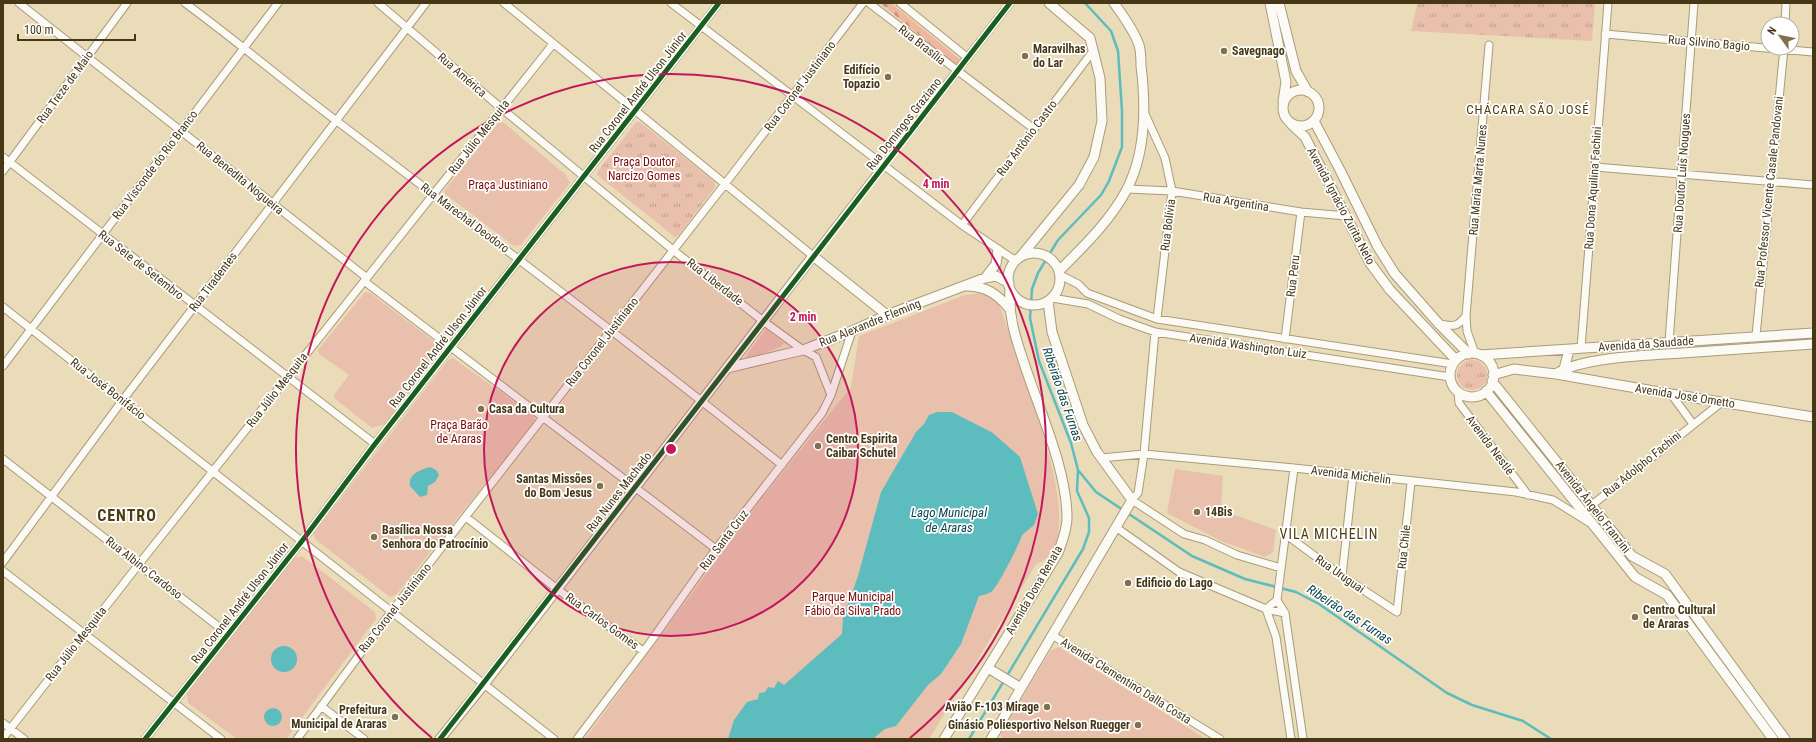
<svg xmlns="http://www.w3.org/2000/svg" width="1816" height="742" viewBox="0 0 1816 742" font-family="'Roboto Condensed',sans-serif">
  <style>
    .grass { fill: url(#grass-tufts) }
    .forest { fill: url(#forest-firs) }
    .park { fill: #e8c0ac }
    .water { fill: #5dbcbe }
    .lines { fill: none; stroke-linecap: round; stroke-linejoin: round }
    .stream { stroke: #5dbcbe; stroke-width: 2.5 }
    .street-casing { stroke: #a99c7b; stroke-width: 9 }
    .secondary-casing { stroke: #a99c7b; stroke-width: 11 }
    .street { stroke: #fcfaf4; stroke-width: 7 }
    .secondary { stroke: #fcfaf4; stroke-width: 9 }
    .cycleway-casing { stroke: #fff; stroke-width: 8 }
    .cycleway { stroke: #1b5e20; stroke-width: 5 }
    .ring { fill: none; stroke: #c2185b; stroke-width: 2 }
    .poi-dot { fill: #7f714f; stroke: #fff; stroke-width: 1.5 }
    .labels { text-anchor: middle; stroke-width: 3.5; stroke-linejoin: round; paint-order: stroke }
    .street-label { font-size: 12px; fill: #463816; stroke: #fff }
    .poi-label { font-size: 12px; font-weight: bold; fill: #463816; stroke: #fff; text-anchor: start }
    .park-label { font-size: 12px; fill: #790909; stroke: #fff }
    .neighbourhood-label { font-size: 13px; letter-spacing: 1px; fill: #4e3d10; stroke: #fff }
    .water-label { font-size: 13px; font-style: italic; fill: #0b464d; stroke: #fff }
    .quarter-label { font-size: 14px; letter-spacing: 1px; fill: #4e3d10; stroke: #fff }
    .district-label { font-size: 16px; font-weight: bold; letter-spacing: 1px; fill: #4e3d10; stroke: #fff }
    .centre { fill: #c2185b; stroke: #fff; stroke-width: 2 }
    .ring-label { font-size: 12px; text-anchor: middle; font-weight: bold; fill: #c2185b; stroke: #fff; stroke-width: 3.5; stroke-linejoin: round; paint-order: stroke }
  </style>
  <defs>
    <pattern id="grass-tufts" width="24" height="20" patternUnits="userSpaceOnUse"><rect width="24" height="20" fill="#e8c0ac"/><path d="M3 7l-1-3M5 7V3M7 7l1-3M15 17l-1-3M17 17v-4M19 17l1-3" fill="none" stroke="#be9d8b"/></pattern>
    <pattern id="forest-firs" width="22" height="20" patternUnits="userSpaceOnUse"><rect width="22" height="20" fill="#f0b7a0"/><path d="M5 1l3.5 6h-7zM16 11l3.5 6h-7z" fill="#c49681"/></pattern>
  </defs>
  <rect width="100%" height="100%" fill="#eadcb8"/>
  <path class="grass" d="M1420 3H1595L1592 41 1411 31 1417 5Z
    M636 122H640L715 182V187L679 235 675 237 597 175 598 171Z
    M1457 375a15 15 0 1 1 30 0a15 15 0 1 1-30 0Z"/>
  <path class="forest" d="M880 3H891L961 60 956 65Z"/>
  <path class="park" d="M499 122 504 123 566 175 570 183 521 245 514 246 445 194 444 191Z
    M365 292 370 293 439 345 440 349 385 424 372 428 335 399 334 395 349 375 319 354 318 350Z
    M981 293 996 299 1001 309C1010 336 1019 363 1028 390 1040 425 1087 548 1036 564L929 739H585L758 503 851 387 859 336 965 295Z
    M766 329 784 343 782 346 749 359 745 357Z
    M453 358 534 416 535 421 396 595 390 597 315 539 314 533 448 360Z
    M1175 469 1223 476 1221 510 1276 530 1273 552 1265 557 1221 541 1167 513Z
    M302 556 375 612 376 619 286 739H237L188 703 187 694 294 558Z
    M1059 647 1206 739H1002L1001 733 1051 650Z"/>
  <path class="water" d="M937 412H952L993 433 1020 457 1038 514 1034 525 1022 535C1021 541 997 589 991 592 988 594 983 595 979 596L961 644 941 674 928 685 896 726 885 729 875 737 876 739H728L734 720 747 702 758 699 759 693 765 692 768 687 774 688 778 681 784 685 842 634 843 618 858 576 881 492 916 432 924 424 929 415Z
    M430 467 436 470 439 475 435 482 428 486 427 495 420 497 410 486C408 474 420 470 430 467Z
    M271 659a13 13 0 1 1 26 0a13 13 0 1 1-26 0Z
    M264 717a9 9 0 1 1 18 0a9 9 0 1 1-18 0Z"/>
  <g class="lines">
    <path class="stream" d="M1078 470 1096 492 1192 556 1245 579 1296 592 1319 604 1447 693 1472 705 1523 721 1551 739
      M969 739 1083 549 1089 532V518L1077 491 1078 470 1071 443 1039 361 1030 318 1032 289 1038 273 1058 240 1101 195 1109 181 1122 147V111L1118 51 1111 31 1085 3"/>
    <defs>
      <path id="street" d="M19 3 367 278
        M185 3C237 41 286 83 338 122 487 235 636 348 782 465
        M378 3 501 108 673 250 763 321 803 350 816 357 831 395
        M504 3 813 256 1010 3
        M671 3 962 225 1016 261
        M869 3 1034 129
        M900 3 968 58
        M1785 24 1786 3
        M1605 34 1813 52
        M1145 114 1165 158 1172 191 1157 319
        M3 157 375 444
        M1595 167 1813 185
        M3 171 127 3
        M1127 189 1172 191 1301 212 1346 216
        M962 225 1093 51
        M1060 275 1078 284 1087 293 1157 319 1453 364
        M364 281 716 549
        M1052 298 1088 304 1119 319 1155 332 1450 377
        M3 307 554 739
        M1439 324C1454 326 1456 328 1466 316
        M1155 332 1144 454 1138 493 1132 500 1184 534 1205 540 1237 555 1281 568
        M1756 336 1784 48
        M1285 339 1301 212
        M1669 342 1694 3
        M1581 348 1608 3
        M1475 354 1467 331 1466 316 1489 45
        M3 366 278 3
        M1458 392 1459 403 1528 495
        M1671 394 1693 424
        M1101 458 1144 454 1294 468 1516 492 1553 500 1590 523
        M3 459 228 634
        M1294 468 1277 600 1285 613 1303 739
        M1592 505 1722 402
        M466 517 557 589 643 651
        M1117 528 1179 572 1266 609 1285 613
        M1285 534 1342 576 1397 612 1411 482
        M3 562 122 401 426 3
        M3 571 221 739
        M1342 576 1353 475
        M1277 600 1266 609 1276 637 1291 739
        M1052 635 1220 739
        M321 706 364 739
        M3 723 24 739
        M3 738 139 564 553 44
        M145 739 302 541 375 444 719 3
        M297 739 392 611 725 184 863 3
        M577 739 649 644 716 549 822 413 831 395 852 331"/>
      <path id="secondary" d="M1270 3 1286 82 1283 102
        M1279 3 1296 71 1308 92
        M1283 108a18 18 0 1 1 36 0a18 18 0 1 1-36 0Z
        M1314 121 1340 170 1378 247 1395 274 1439 324 1469 354
        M1291 124 1305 137 1370 263 1390 290 1456 360
        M1008 279a26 26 0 1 1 52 0a26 26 0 1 1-52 0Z
        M1021 256 1079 185 1094 157 1102 121 1100 78 1090 38 1049 3
        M1059 271C1084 246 1111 220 1127 189 1146 152 1146 106 1141 66 1141 60 1141 51 1139 45 1134 30 1123 16 1114 3
        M985 278 996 264 998 250
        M968 286C987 287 997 294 1009 308
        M1450 375a22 22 0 1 1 44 0a22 22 0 1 1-44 0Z
        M1480 355 1813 333
        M727 368 803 350 852 331 887 315 985 278 996 276 1009 283
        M1564 369 1569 350
        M1556 374 1671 394 1813 417
        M1493 375 1514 369 1556 374C1580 357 1651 355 1682 353 1725 350 1769 347 1813 344
        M1492 381 1632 556 1665 574 1785 739
        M1486 391 1635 577 1667 595 1773 739
        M988 668 1021 688
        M440 739 485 683 813 256 887 315
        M944 739 1058 553C1062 542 1067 530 1067 518 1067 470 1040 412 1025 366 1016 339 1008 317 1010 289
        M991 739 1132 500 1097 452 1083 425 1052 332 1048 301"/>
    </defs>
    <use href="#street" class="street-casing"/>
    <use href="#secondary" class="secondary-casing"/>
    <use href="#street" class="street"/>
    <use href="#secondary" class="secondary"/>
    <defs>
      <path id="cycleway" d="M145 739 302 541 375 444 719 3
        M440 739 1010 3"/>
    </defs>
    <use href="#cycleway" class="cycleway-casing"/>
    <use href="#cycleway" class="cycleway"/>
  </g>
  <circle cx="671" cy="449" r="187" fill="#c2185b" fill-opacity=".12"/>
  <g class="ring">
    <circle cx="671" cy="449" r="187"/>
    <path d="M432 738A375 375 0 1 1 910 738"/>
  </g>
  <g class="poi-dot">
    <circle cx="1224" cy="51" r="4"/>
    <circle cx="1025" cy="56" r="4"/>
    <circle cx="888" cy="77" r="4"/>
    <circle cx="481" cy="409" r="4"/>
    <circle cx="818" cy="446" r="4"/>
    <circle cx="600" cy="486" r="4"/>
    <circle cx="1197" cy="512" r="4"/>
    <circle cx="374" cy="537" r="4"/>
    <circle cx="1128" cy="583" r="4"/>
    <circle cx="1635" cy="617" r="4"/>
    <circle cx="1047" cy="707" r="4"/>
    <circle cx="395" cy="717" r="4"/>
    <circle cx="1138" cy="725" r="4"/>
  </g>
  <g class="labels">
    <g class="street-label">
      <text transform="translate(1709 43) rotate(5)" y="4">Rua Silvino Bagio</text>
      <text transform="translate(922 45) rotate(38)" y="4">Rua Brasília</text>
      <text transform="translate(462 75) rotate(41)" y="4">Rua América</text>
      <text transform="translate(800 86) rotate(-53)" y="4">Rua Coronel Justiniano</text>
      <text transform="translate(65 87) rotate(-54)" y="4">Rua Treze de Maio</text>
      <text transform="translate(638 92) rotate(-52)" y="4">Rua Coronel André Ulson Júnior</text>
      <text transform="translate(904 124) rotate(-52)" y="4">Rua Domingos Graziano</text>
      <text transform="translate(479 137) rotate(-52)" y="4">Rua Júlio Mesquita</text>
      <text transform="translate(1027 138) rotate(-53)" y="4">Rua Antônio Castro</text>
      <text transform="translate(155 165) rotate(-53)" y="4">Rua Visconde do Rio Branco</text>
      <text transform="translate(1682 173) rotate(-86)" y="4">Rua Doutor Luís Nougues</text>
      <text transform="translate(240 178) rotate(39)" y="4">Rua Benedita Nogueira</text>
      <text transform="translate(1478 180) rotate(-85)" y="4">Rua Maria Marta Nunes</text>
      <text transform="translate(1593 188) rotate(-86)" y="4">Rua Dona Aquilina Fachini</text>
      <text transform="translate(1769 192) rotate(-84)" y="4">Rua Professor Vicente Casale Pandovani</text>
      <text transform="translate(1236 202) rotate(9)" y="4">Rua Argentina</text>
      <text transform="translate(1341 206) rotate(62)" y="4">Avenida Ignácio Zurita Neto</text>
      <text transform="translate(465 218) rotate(37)" y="4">Rua Marechal Deodoro</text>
      <text transform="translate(1168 225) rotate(-83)" y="4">Rua Bolívia</text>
      <text transform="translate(141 265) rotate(38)" y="4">Rua Sete de Setembro</text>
      <text transform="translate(1293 276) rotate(-83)" y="4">Rua Peru</text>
      <text transform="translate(213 282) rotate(-53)" y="4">Rua Tiradentes</text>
      <text transform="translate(715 282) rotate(38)" y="4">Rua Liberdade</text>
      <text transform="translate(870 323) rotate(-22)" y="4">Rua Alexandre Fleming</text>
      <text transform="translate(602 342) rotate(-52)" y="4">Rua Coronel Justiniano</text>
      <text transform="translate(1646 344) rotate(-4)" y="4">Avenida da Saudade</text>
      <text transform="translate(1248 346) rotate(8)" y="4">Avenida Washington Luiz</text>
      <text transform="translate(438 347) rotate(-52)" y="4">Rua Coronel André Ulson Júnior</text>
      <text transform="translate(108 389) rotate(38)" y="4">Rua José Bonifácio</text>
      <text transform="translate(277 390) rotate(-52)" y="4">Rua Júlio Mesquita</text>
      <text transform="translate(1685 396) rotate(9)" y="4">Avenida José Ometto</text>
      <text transform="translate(1490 445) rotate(53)" y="4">Avenida Nestlé</text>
      <text transform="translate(1642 464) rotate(-39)" y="4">Rua Adolpho Fachini</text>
      <text transform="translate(1351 475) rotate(7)" y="4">Avenida Michelin</text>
      <text transform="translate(619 492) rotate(-52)" y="4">Rua Nunes Machado</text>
      <text transform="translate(1593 507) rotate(52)" y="4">Avenida Ângelo Franzini</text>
      <text transform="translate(724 540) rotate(-53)" y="4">Rua Santa Cruz</text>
      <text transform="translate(1404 547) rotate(-84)" y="4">Rua Chile</text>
      <text transform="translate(144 568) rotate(38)" y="4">Rua Albino Cardoso</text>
      <text transform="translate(1340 574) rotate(35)" y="4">Rua Uruguai</text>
      <text transform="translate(1034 590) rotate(-60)" y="4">Avenida Dona Renata</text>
      <text transform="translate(240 603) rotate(-52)" y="4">Rua Coronel André Ulson Júnior</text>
      <text transform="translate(395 608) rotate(-52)" y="4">Rua Coronel Justiniano</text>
      <text transform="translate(602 621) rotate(36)" y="4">Rua Carlos Gomes</text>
      <text transform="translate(76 644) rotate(-52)" y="4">Rua Júlio Mesquita</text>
      <text transform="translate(1126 681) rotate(32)" y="4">Avenida Clementino Dalla Costa</text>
    </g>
    <g class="poi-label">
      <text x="1033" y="53">Maravilhas<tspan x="1033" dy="14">do Lar</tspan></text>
      <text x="1232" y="55">Savegnago</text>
      <text x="880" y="74" text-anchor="end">Edifício<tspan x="880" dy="14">Topazio</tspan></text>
      <text x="489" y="413">Casa da Cultura</text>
      <text x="826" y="443">Centro Espirita<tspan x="826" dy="14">Caibar Schutel</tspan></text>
      <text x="592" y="483" text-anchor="end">Santas Missões<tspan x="592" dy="14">do Bom Jesus</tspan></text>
      <text x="1205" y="516">14Bis</text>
      <text x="382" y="534">Basílica Nossa<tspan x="382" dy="14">Senhora do Patrocínio</tspan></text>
      <text x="1136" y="587">Edificio do Lago</text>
      <text x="1643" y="614">Centro Cultural<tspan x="1643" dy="14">de Araras</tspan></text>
      <text x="1039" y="711" text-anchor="end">Avião F-103 Mirage</text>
      <text x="387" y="714" text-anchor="end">Prefeitura<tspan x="387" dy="14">Municipal de Araras</tspan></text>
      <text x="1130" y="729" text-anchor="end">Ginásio Poliesportivo Nelson Ruegger</text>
    </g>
    <g class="park-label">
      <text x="644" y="166">Praça Doutor<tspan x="644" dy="14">Narcizo Gomes</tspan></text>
      <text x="508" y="189">Praça Justiniano</text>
      <text x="459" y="429">Praça Barão<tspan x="459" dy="14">de Araras</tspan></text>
      <text x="853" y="601">Parque Municipal<tspan x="853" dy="14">Fábio da Silva Prado</tspan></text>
    </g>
    <g class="neighbourhood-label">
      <text x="1528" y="114">CHÁCARA SÃO JOSÉ</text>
    </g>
    <g class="water-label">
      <text transform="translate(1063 394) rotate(71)" y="5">Ribeirão das Furnas</text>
      <text x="949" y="517">Lago Municipal<tspan x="949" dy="15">de Araras</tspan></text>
      <text transform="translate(1350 614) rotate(33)" y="5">Ribeirão das Furnas</text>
    </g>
    <g class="quarter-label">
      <text x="1329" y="539">VILA MICHELIN</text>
    </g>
    <g class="district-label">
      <text x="127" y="521">CENTRO</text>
    </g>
  </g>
  <circle cx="671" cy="449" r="6" class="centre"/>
  <g class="ring-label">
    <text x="936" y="188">4 min</text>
    <text x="803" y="321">2 min</text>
  </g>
  <rect width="1816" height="742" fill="none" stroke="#463816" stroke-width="8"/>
  <g transform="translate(1780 36) rotate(303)"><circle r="19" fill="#ffffff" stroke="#b5afa2"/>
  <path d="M0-3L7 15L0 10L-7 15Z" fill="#7f714f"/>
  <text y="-6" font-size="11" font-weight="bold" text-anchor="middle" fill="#463816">N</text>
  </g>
  <path d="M18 34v6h117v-6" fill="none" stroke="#463816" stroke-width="2"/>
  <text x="24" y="34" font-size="12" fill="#463816" stroke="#ffffff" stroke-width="3" paint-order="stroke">100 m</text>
</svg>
